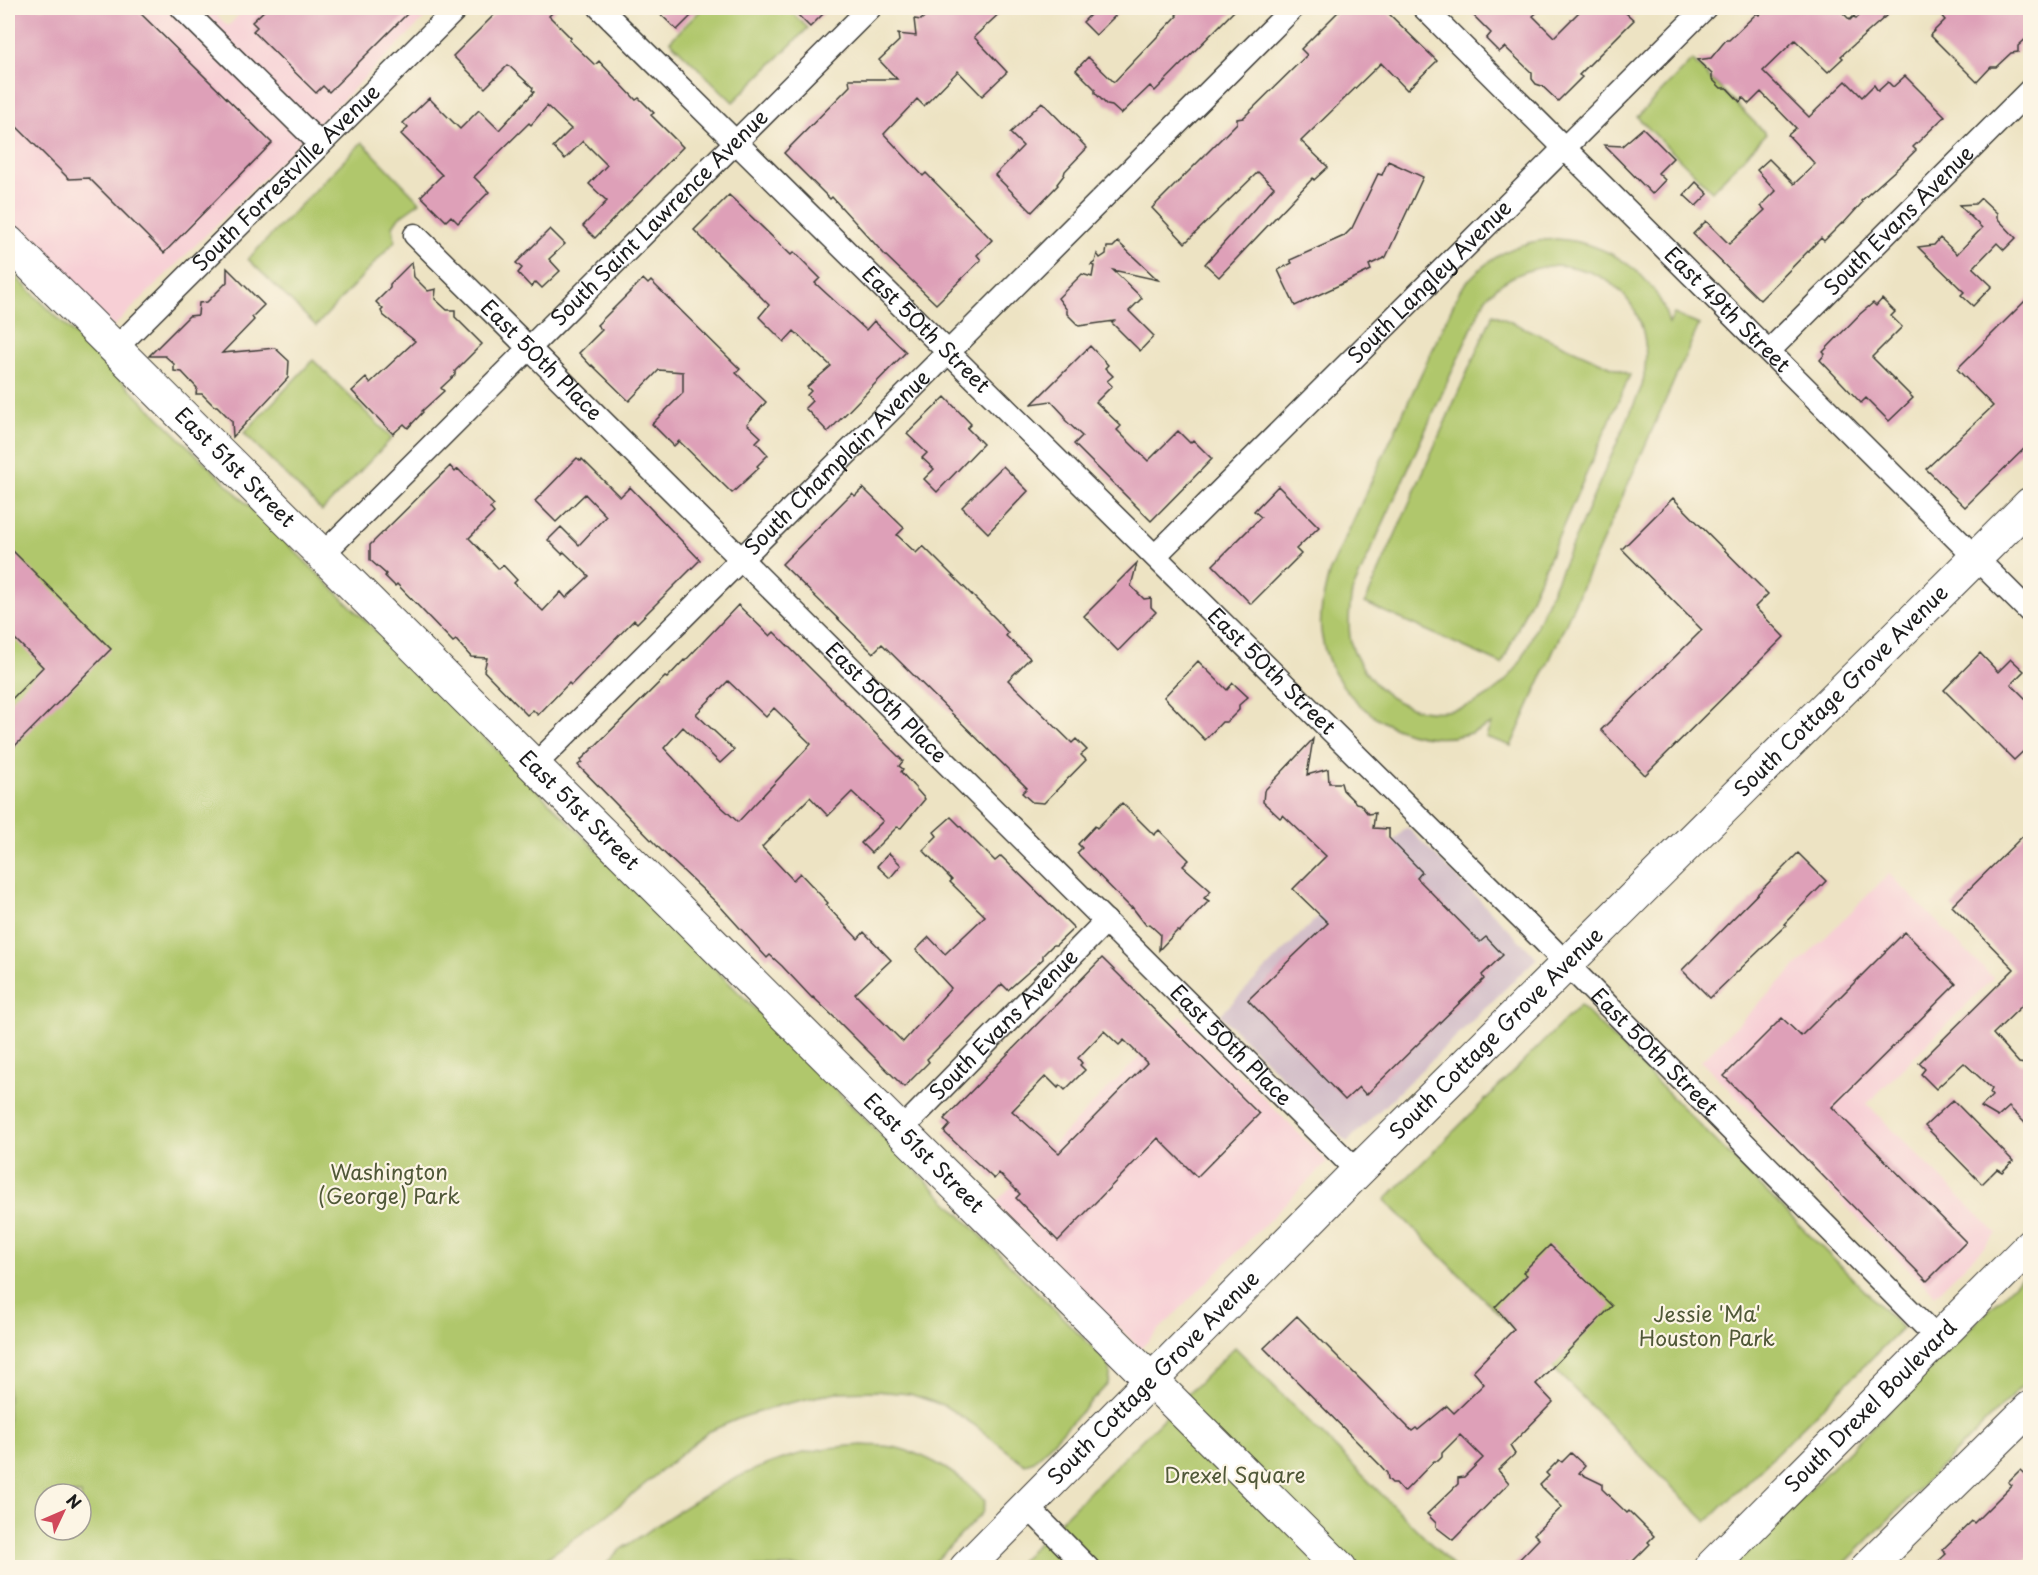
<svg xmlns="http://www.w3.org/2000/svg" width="2038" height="1575" viewBox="0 0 2038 1575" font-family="'Playpen Sans',sans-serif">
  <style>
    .built { fill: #f7cfd5 }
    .industrial { fill: #d2bdc8 }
    .green { fill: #b0c76c; stroke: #667244; stroke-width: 1.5; fill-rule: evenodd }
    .building { fill: #dea0b8; fill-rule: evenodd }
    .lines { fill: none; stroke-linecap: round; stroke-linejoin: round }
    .street-casing { stroke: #3b3a35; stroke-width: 25 }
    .secondary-casing { stroke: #3b3a35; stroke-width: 35 }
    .street { stroke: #fff; stroke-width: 22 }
    .secondary { stroke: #fff; stroke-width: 33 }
    .labels { text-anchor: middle; stroke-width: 4.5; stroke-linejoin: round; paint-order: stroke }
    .street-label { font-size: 21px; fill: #1c1c1c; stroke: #fcf5e5 }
    .park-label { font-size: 21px; fill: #505838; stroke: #fcf5e5 }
  </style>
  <rect width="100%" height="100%" fill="#fcf5e5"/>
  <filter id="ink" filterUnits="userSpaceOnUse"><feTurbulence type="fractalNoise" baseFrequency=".0167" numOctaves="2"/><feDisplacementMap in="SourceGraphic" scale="12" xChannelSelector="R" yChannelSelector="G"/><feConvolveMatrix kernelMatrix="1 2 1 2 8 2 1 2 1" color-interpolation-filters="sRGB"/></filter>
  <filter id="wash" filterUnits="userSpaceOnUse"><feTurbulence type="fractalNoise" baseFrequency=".008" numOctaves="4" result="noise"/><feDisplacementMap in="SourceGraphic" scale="24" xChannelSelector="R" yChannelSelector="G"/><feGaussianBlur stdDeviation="1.35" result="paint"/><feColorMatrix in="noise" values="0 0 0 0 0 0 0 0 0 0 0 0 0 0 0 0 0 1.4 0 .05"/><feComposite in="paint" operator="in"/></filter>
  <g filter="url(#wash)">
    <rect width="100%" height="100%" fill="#ede3c3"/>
    <path class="built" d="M8 8H209L228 26 246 8H435L113 327 8 222Z
      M1889 874 1993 978 1867 1104 1997 1234 1935 1295 1701 1061Z
      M1181 1015 1327 1162 1140 1349 995 1203Z"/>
    <path class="industrial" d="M1407 827 1537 958 1347 1142 1220 1015Z"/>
    <path class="green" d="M703 8H787L808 28 733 102 670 41Z
      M1692 60 1766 134 1712 191 1637 117Z
      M362 142 420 202 399 217 393 226 395 241 316 326 248 259Z
      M1557 239C1607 243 1656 272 1669 324L1674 314 1699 325 1511 746 1486 737 1491 724C1422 764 1331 710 1321 632 1319 612 1324 593 1329 573L1460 290C1485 259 1517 240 1557 239ZM1556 265C1624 270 1657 321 1642 386L1522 659C1490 715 1415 733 1371 679 1363 669 1356 659 1352 647 1347 629 1349 610 1352 592L1485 299C1503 277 1528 268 1556 265Z
      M8 269 493 746 1105 1360C1111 1369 1112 1375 1107 1385L1034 1461 1025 1464 1019 1460 973 1424 945 1406 910 1394 875 1391 836 1392 777 1406 740 1418 708 1432 606 1516 534 1567H8ZM45 1494H81V1530H45Z
      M1493 314 1630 375 1502 664 1365 603Z
      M313 360 392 438 322 511 244 433Z
      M1580 1005 1902 1328 1707 1522 1385 1200Z
      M2030 1269V1378L1841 1567 1731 1568Z
      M1235 1347 1454 1567 1013 1568Z
      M863 1445C875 1446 889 1445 901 1449 932 1457 963 1477 985 1501L982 1513 930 1567H605C613 1551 633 1542 647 1532 699 1496 758 1460 822 1449 835 1447 849 1446 863 1445Z"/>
    <g id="blocks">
      <path class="building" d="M8 8H135L272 143 164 253 89 178 69 179 8 118Z
        M267 8H413L329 92 323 86 316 93 253 31 257 27 252 22Z
        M501 8H557L549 16 571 38 569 40 595 65 599 61 636 100 639 98 654 113 651 115 683 147 595 238 583 226 607 201 589 184 607 165 583 141 565 159 553 147 571 129 547 106 531 125 529 123 474 177 489 192 458 223 451 216 446 221 421 196 442 175 401 134 408 128 403 123 429 98 460 129 479 110 499 130 534 92 532 90 533 88 508 65 485 88 453 56Z
        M654 8H699L677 30Z
        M791 8H829L810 27Z
        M933 8H1005L974 37 1007 72 982 96 958 71 924 106 917 99 884 134 923 176 926 173 992 240 977 255 981 260 936 304 885 255 832 197 830 199 784 153 850 86 849 79H897L879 60 899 41 898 34 916 36 914 19 921 20Z
        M1097 8H1123L1096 35 1083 22Z
        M1183 8H1237L1155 91 1150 86 1121 114 1112 106 1107 105 1095 93V89L1076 70 1088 57 1114 82 1177 16 1176 15Z
        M1342 8H1383L1437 61 1407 90 1381 63 1301 141 1328 167 1314 180 1313 178 1219 277 1205 264 1274 187 1258 172 1185 243 1152 208 1237 123V119L1243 118 1307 55 1301 49Z
        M1466 8H1542L1533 16 1554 37 1583 8H1620L1634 20 1579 75 1582 77 1558 101 1542 86 1536 84 1532 79V73L1505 47 1499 52 1486 39 1491 33Z
        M1767 8H1838L1850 20 1854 16 1856 19 1867 8H1895L1841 56 1843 58 1828 72 1795 40 1763 71 1809 117 1846 81 1862 97 1874 85 1878 91 1888 82 1893 87 1905 76 1945 116 1913 147 1916 150 1900 166 1861 201 1862 203 1843 224 1842 223 1824 241 1821 238 1760 300 1693 234 1706 221 1729 244 1765 210 1761 206 1776 191 1757 170 1769 159 1794 184 1815 164 1788 135 1796 128 1761 92 1749 104 1743 98 1740 102 1727 88H1721L1712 79V74L1697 60 1711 58 1726 40H1729L1757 13 1759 15Z
        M1935 8H2031V34L2018 46V52L2011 53 1996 67H1991L1977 82 1930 35 1945 20Z
        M1042 102 1087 148 1065 171 1064 175 1057 184 1058 185 1032 212 995 175 1023 146 1010 133Z
        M1643 128 1673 158 1658 173 1665 180 1652 194 1604 145 1622 146Z
        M1388 161 1423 177 1386 257 1369 265 1371 270 1295 306 1278 270 1292 263 1290 260 1344 236 1352 228 1378 174 1382 175Z
        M1696 182 1708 194 1696 206 1684 195Z
        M729 195 791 255 794 252 820 278 815 283 866 330 874 321 906 352 828 432 805 408 812 401 807 395 811 391 807 387 831 366 794 331 784 342 759 317 769 305 694 230Z
        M1981 198 1997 213V218L2016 238 2004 250 1997 243 1973 268 1992 286 1973 306 1961 295 1964 292 1918 247 1934 245 1940 238 1957 254 1982 228 1959 205 1975 204Z
        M550 229 565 244 549 259 560 271 542 288 536 282 531 287 518 273 522 268 516 263Z
        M1118 242 1158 280 1113 270 1142 298 1129 311 1154 336 1140 351 1112 323 1114 321 1079 326 1067 314V310L1058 298 1082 274 1092 277 1094 266 1091 265 1095 262 1097 254 1100 258 1106 254 1107 247H1113Z
        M412 262 414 277 428 291 436 289 435 299 447 310H455V317L482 344 455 371V375L441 388 444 391 422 411 423 412 408 428 404 424 393 434 352 391 366 378 370 383 415 341 383 315 381 311 383 309 376 302 390 288V284Z
        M227 268 264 305 252 317 254 320 222 353 275 348 289 361 288 378 233 437 232 421 217 406H214L202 394H196L197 388 182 372 174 371V364L165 356H149L189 316 198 315 199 303 207 302 227 282Z
        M643 279 648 284 651 281 740 369 736 373 766 402 747 424 761 437 756 442 768 455 757 466 759 468 732 493 679 441 674 446 652 424 683 393V372L659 370 629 401 592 365 591 366 579 353 602 330 597 325Z
        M2031 295V442L1965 507 1926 469 1993 406 1957 369Z
        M1882 299 1895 312 1891 316 1902 327 1872 357 1913 398 1889 421 1866 398 1861 403 1820 360 1825 354 1823 352 1860 314 1873 303 1876 306Z
        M1090 346 1108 365 1105 368 1113 376 1107 381 1112 386 1096 402 1121 426 1117 430 1148 461 1178 431 1190 443 1193 440 1212 459 1151 521 1074 444 1082 436 1065 420V416L1051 401 1032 404Z
        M945 397 971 424 967 428 983 444 937 492 924 479 934 469 922 458 927 453 907 434Z
        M577 458 581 461 582 459 620 497 630 487 700 560 637 623 634 620 571 685 569 683 538 715 533 710 527 715 484 671 487 658 471 657 456 640 453 642 397 584 395 586 385 576 386 574 370 560V545L450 466 455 472 458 469 494 505 490 508 494 513 469 538 499 569 503 565 517 580 514 583 543 611 561 592 566 598 589 576 564 552 562 554 548 540 561 527 579 545 606 516 585 494 556 522 535 501Z
        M1003 466 1028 491 988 533 962 507Z
        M1278 486 1319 527 1296 549 1301 554 1251 604 1213 565 1261 517 1254 511Z
        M863 488 904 528 897 535 916 553 923 546 997 620 1008 633 1006 636 1030 658 1008 680 1072 743 1076 739 1087 750 1081 755 1086 760 1044 803 1032 802 1022 793 1027 788 882 644 873 653 782 564 852 493 855 496Z
        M1673 498 1768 594 1755 607 1784 637 1645 775 1601 730 1702 630 1622 549Z
        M8 546 111 649 8 753V703L43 667 8 632Z
        M1137 563 1131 586 1144 599 1151 598V607L1156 612 1118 651 1084 616Z
        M738 605 770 636 774 632 903 761 899 766 903 769 901 772 925 799 901 828 897 827 871 853 861 843 883 821 852 792 828 816 810 797 762 847 793 880 800 873 828 903 826 905 858 939 864 932 891 960 855 994 903 1042 951 988 916 950 929 937 945 954 985 916 950 882 952 880 923 850 937 836 934 832 951 817 995 861 1001 856 1074 928 1056 945H1053L1043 955V959L1008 990 1002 984 927 1059 929 1062 904 1087 836 1019 813 997 812 998 782 966 770 955 767 958 719 905 660 849 578 765 582 762 581 760 665 677 667 678 684 660 685 661ZM728 681 766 717 774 708 811 744 738 822 702 789 664 748 683 727 720 763 734 750 696 714Z
        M1980 653 1998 672 2011 659 2024 671 2011 684 2031 704V744L2014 760 1944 690Z
        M1198 661 1227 690 1233 683 1248 697 1239 705V710L1227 722H1222L1205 740 1164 697Z
        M1313 739 1307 775 1328 769 1329 783H1341L1343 790 1356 803 1360 804 1368 814 1375 813 1373 828 1389 829V838L1422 872 1417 878 1480 942 1486 937 1503 955 1482 975 1484 979 1366 1095 1359 1087 1345 1100 1248 1000 1328 923 1293 889 1326 856 1283 815 1280 818 1263 802 1264 791Z
        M1122 803 1154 835 1159 830 1189 860 1183 866 1211 891 1204 898 1209 901 1179 932 1177 931 1159 950 1160 934 1149 924 1146 925 1132 907 1131 908 1077 853 1082 848 1078 844 1095 826 1097 828Z
        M2031 828V997L1993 1034 2019 1063 2025 1064 2031 1069V1129L2009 1107 1998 1117 1981 1107 1992 1096 1990 1093 1992 1089 1964 1063 1936 1089 1921 1074 1925 1069 1919 1063 2014 969 1952 906Z
        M889 853 901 865 890 878 877 866Z
        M1798 853 1826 881 1784 924 1786 925 1710 998 1682 970Z
        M1905 932 1956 984 1832 1107 1966 1242 1927 1281 1724 1076 1782 1018 1801 1036Z
        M1102 958 1259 1114 1197 1177 1158 1138 1058 1241 1016 1198 1020 1194 999 1173 994 1179 944 1132 950 1125 944 1119ZM1104 1031 1119 1045 1124 1040 1147 1063 1059 1153 1012 1111 1046 1076 1058 1088 1060 1085 1065 1090 1085 1070 1080 1065 1082 1063 1078 1058Z
        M1953 1100 2013 1161 2002 1172 1997 1169 1982 1184 1925 1126Z
        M1550 1245 1612 1306 1536 1384 1553 1402 1510 1446 1515 1454 1498 1470 1509 1483 1453 1540 1436 1527V1523L1427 1514 1458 1484V1478L1464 1477 1483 1458 1460 1435 1442 1453V1457L1438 1461H1434L1404 1492 1396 1483H1392L1388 1479 1387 1473 1380 1465 1264 1348 1297 1316 1412 1431 1416 1428 1418 1430 1447 1406 1454 1413 1484 1384 1473 1371 1514 1329 1495 1307 1527 1275 1523 1272Z
        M1571 1453 1585 1466 1579 1473 1602 1484V1489L1627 1513 1629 1511 1654 1536 1648 1542 1650 1544 1631 1563 1628 1561 1623 1567 1619 1563 1614 1568H1511L1539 1539 1534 1534 1562 1507 1540 1485 1549 1476 1546 1473 1559 1460 1562 1462Z
        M2020 1470 2031 1480V1556L2018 1568H1931L1946 1554 1942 1550 1972 1521 1974 1523 2012 1485 2008 1482Z"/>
    </g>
  </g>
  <g filter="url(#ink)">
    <use href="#blocks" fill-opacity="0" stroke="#3b3a35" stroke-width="1.5"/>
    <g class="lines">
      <defs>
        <g id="street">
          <path d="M182 8 320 144"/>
          <path id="s1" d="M600 8 1543 940 1937 1338"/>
          <path id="s2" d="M1424 8 2030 612"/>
          <path id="s3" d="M415 235 1358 1172"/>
          <path id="s4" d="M115 349 457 8"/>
          <path id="s5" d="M1769 351 2030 90"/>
          <path id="s6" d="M322 555 870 8"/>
          <path id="s7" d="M1155 556 1705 8"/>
          <path id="s8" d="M534 766 1293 8"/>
          <path id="s9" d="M901 1130 1106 921"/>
          <path d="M1027 1506 1088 1568"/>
        </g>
        <g id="secondary">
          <path id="s10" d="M8 242 1340 1568"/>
          <path id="s11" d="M966 1568 1353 1176 2030 504"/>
          <path id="s12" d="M1710 1568 2030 1246"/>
          <path d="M1867 1568 2030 1408"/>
        </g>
      </defs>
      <use href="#street" class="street-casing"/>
      <use href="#secondary" class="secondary-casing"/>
      <use href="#street" class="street"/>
      <use href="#secondary" class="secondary"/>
    </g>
  </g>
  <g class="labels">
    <g class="street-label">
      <text dy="7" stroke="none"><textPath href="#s4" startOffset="242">South Forrestville Avenue</textPath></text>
      <text dy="7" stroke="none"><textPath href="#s6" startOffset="477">South Saint Lawrence Avenue</textPath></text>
      <text dy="7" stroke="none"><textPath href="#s5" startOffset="184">South Evans Avenue</textPath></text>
      <text dy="7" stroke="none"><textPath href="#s7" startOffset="388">South Langley Avenue</textPath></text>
      <text dy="7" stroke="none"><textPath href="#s2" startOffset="428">East 49th Street</textPath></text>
      <text dy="7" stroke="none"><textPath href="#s1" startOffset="458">East 50th Street</textPath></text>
      <text dy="7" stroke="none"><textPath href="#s3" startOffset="178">East 50th Place</textPath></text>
      <text dy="7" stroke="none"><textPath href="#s8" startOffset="429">South Champlain Avenue</textPath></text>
      <text dy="7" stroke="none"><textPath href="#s10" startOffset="320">East 51st Street</textPath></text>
      <text dy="7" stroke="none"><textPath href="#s1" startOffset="944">East 50th Street</textPath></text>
      <text dy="7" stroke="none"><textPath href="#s11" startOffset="1239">South Cottage Grove Avenue</textPath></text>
      <text dy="7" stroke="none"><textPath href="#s3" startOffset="664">East 50th Place</textPath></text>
      <text dy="7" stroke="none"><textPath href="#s10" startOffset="806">East 51st Street</textPath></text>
      <text dy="7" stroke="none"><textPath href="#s9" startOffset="147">South Evans Avenue</textPath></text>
      <text dy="7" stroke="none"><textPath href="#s11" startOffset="753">South Cottage Grove Avenue</textPath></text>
      <text dy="7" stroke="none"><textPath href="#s3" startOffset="1150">East 50th Place</textPath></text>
      <text dy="7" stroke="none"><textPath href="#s1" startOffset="1484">East 50th Street</textPath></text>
      <text dy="7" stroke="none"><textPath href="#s10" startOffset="1292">East 51st Street</textPath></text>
      <text dy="7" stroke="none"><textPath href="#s11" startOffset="267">South Cottage Grove Avenue</textPath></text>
      <text dy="7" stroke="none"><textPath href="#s12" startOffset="228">South Drexel Boulevard</textPath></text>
    </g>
    <g class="park-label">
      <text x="389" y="1180">Washington<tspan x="389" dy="24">(George) Park</tspan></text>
      <text x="1707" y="1322">Jessie 'Ma'<tspan x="1707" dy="24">Houston Park</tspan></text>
      <text x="1235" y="1483">Drexel Square</text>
    </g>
  </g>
  <rect width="2038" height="1575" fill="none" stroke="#fcf5e5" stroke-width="30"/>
  <g transform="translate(63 1512) rotate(46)"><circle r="28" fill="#fcf5e5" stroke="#a29e95" stroke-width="1.5"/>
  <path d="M0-4.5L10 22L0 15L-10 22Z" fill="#d1495b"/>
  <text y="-9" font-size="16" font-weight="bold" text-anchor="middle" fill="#1c1c1c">N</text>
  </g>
</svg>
